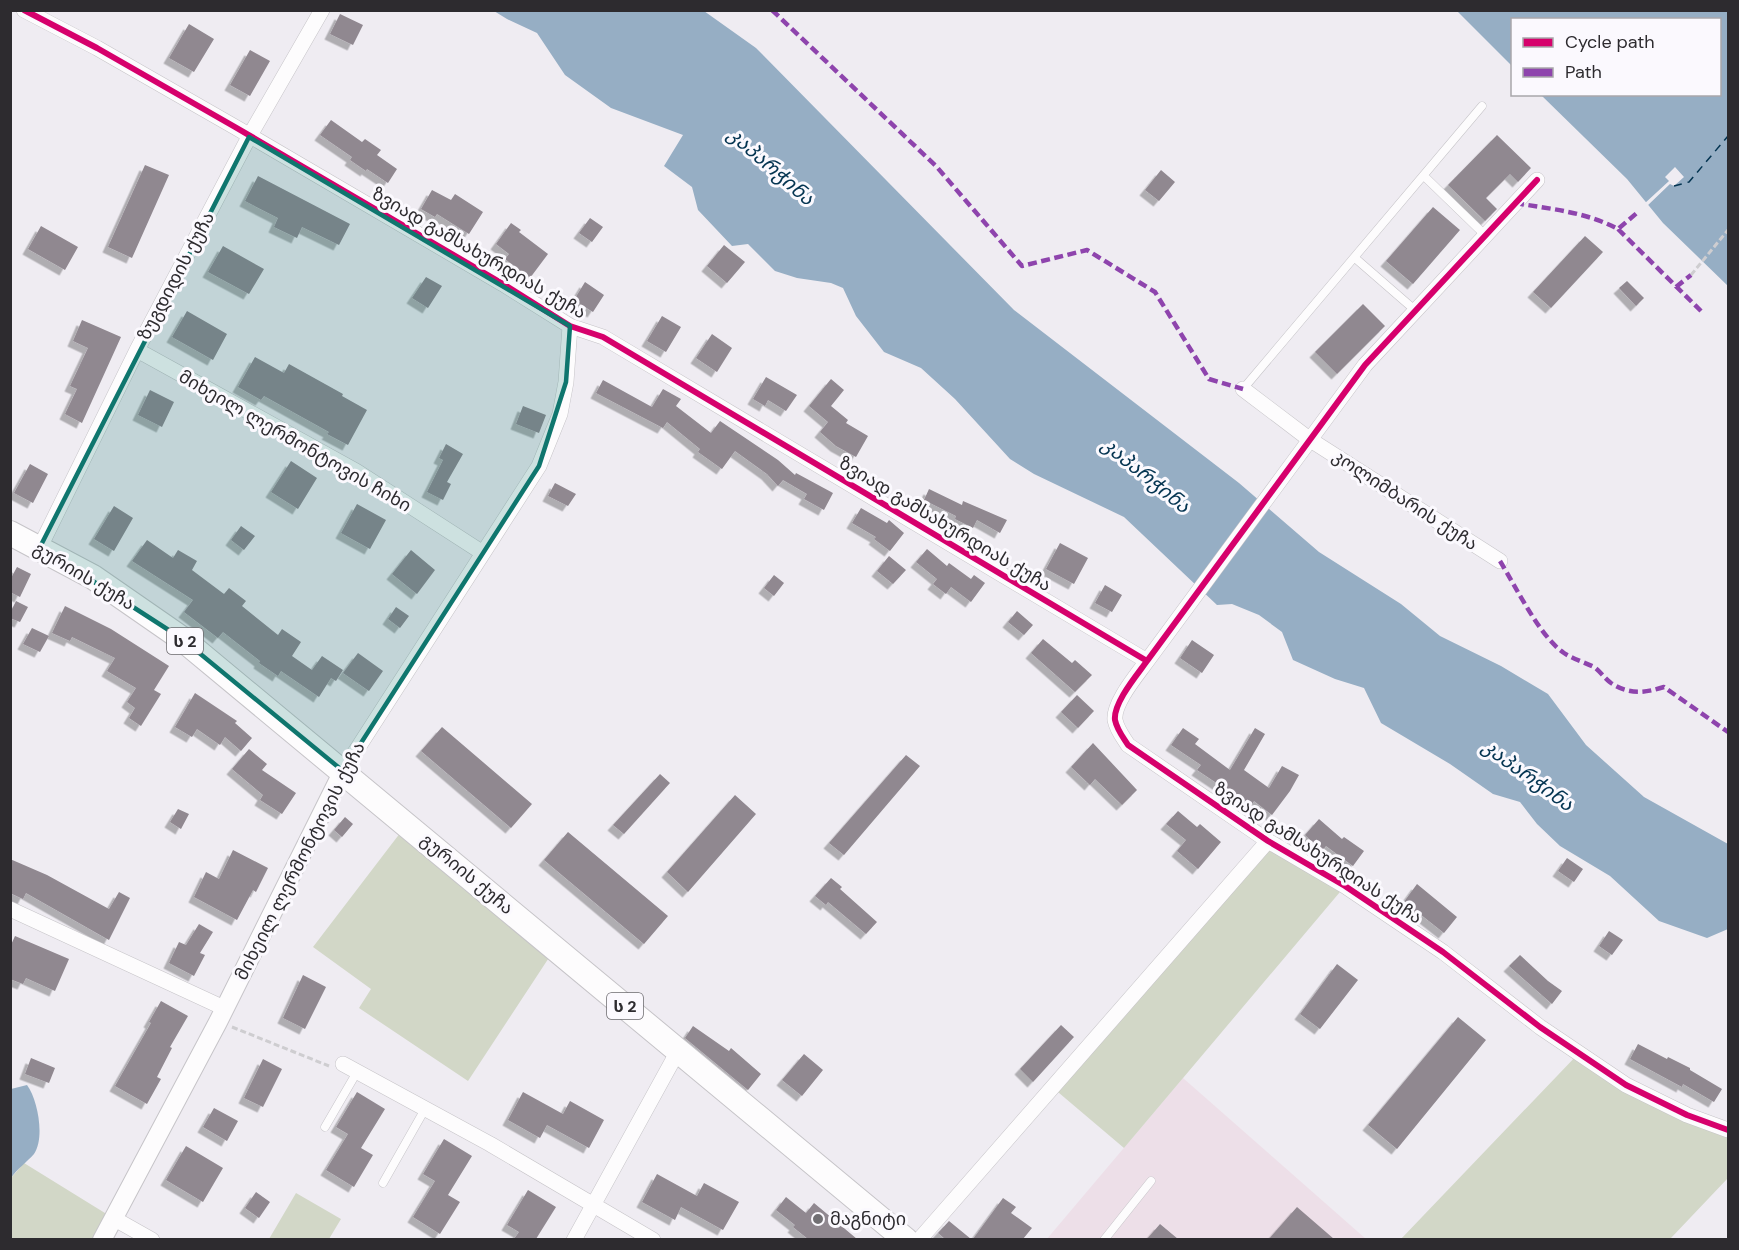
<svg xmlns="http://www.w3.org/2000/svg" width="1739" height="1250" viewBox="0 0 1739 1250" font-family="'DM Sans','Noto Sans Georgian',sans-serif">
  <style>
    .education { fill: #eddfe8 }
    .green { fill: #d2d7c7 }
    .water { fill: #96aec4 }
    .pier { fill: #efecf2 }
    .lines { fill: none; stroke-linecap: round; stroke-linejoin: round }
    .ferry { stroke: #043451; stroke-width: 1.5; stroke-dasharray: 8 6; stroke-linecap: butt }
    .building { fill: #908890; filter: url(#shadow) }
    .service-casing { stroke: #c6c4c8; stroke-width: 9 }
    .minor-casing { stroke: #c6c4c8; stroke-width: 16 }
    .tertiary-casing { stroke: #c6c4c8; stroke-width: 20 }
    .trunk-casing { stroke: #c6c4c8; stroke-width: 26 }
    .path { stroke: #cecdd0; stroke-width: 3; stroke-dasharray: 6 3; stroke-linecap: butt }
    .service { stroke: #fdfcfd; stroke-width: 8 }
    .minor { stroke: #fdfcfd; stroke-width: 15 }
    .tertiary { stroke: #fdfcfd; stroke-width: 18 }
    .trunk { stroke: #fdfcfd; stroke-width: 24 }
    .quiet { stroke: #8e44ad; stroke-width: 4.5; stroke-dasharray: 9 4.5; stroke-linecap: butt }
    .cycleway-casing { stroke: #fbf9fe; stroke-width: 10 }
    .cycleway { stroke: #d6006c; stroke-width: 6 }
    .marked { fill: #0f766e; fill-opacity: 0.2; stroke: #0f766e; stroke-width: 4.5; stroke-linejoin: round }
    .poi-dot { fill: #716f73; stroke: #fbf9fe; stroke-width: 2 }
    .labels { text-anchor: middle; stroke-width: 6; stroke-linejoin: round; paint-order: stroke }
    .shield { fill: #fbf9fe; stroke: #6b696d; stroke-width: 1.5 }
    .shield-label { font-size: 16px; font-weight: bold; fill: #2d2b2f }
    .street-label { font-size: 18px; fill: #2d2b2f; stroke: #fbf9fe }
    .poi-label { font-size: 18px; fill: #2d2b2f; stroke: #fbf9fe; text-anchor: start }
    .water-label { font-size: 20px; font-style: italic; fill: #043451; stroke: #fbf9fe }
  </style>
  <defs>
    <filter id="shadow"><feDropShadow dx="-5.5" dy="5.5" stdDeviation="0" flood-color="#0004"/></filter>
  </defs>
  <rect width="100%" height="100%" fill="#efecf2"/>
  <path class="education" d="M1183 1078 1366 1239 1046 1240Z"/>
  <path class="green" d="M407 824 556 947 468 1081 359 1008 371 989 313 947Z
    M1268 841 1345 886 1124 1148 1052 1087Z
    M1579 1053 1728 1130V1178L1671 1238 1673 1239 1400 1240Z
    M24 1163 113 1218 102 1239 11 1240V1178Z
    M296 1193 341 1219 329 1239H269Z"/>
  <path class="water" d="M494 11H704L756 48 1014 310 1239 483 1319 552 1401 604 1440 636 1501 666 1548 694 1586 745 1644 797 1728 844V929L1707 938 1659 921 1610 876 1560 846 1537 824 1520 802 1493 794 1450 764 1381 723 1364 688 1335 679 1293 660 1282 632 1259 615 1232 604 1217 605 1124 517 1034 474 1010 459 955 399 921 368 884 352 856 316 843 288 831 283 797 278 775 271 748 244 732 246 698 210 692 187 664 166 683 135 611 108 565 75 537 33 507 19Z
    M1457 11H1728V286L1663 223 1627 179 1541 95 1720 94V20H1512V66Z
    M27 1085C38 1100 45 1138 34 1154 27 1162 17 1169 11 1178V1089Z"/>
  <path class="pier" d="M1675 167 1684 177 1674 186 1670 184 1646 207 1644 204 1669 181 1665 177Z"/>
  <g class="lines">
    <path class="ferry" d="M1674 186 1689 182 1728 136"/>
  </g>
  <path class="building" d="M340 14 363 25 353 45 330 34Z
    M189 24 214 39 194 72 169 58Z
    M250 50 270 61 250 96 230 85Z
    M331 120 362 142 365 139 381 150 377 155 397 169 388 183 367 169 366 171 350 160 352 157 320 135Z
    M1497 135 1531 168 1518 182 1510 174 1486 198 1497 209 1485 221 1448 185Z
    M145 165 169 175 132 258 108 247Z
    M1161 170 1175 182 1159 201 1145 190Z
    M258 176 350 224 339 245 302 227 297 238 274 227 278 218 245 201Z
    M432 190 451 200 455 194 483 212 469 234 437 214 435 217 421 209Z
    M1433 207 1460 230 1413 284 1386 261Z
    M590 218 603 227 592 242 579 233Z
    M511 223 521 230 519 232 548 254 530 278 505 259 509 254 496 244Z
    M41 226 78 247 65 270 28 249Z
    M1585 236 1603 252 1551 308 1533 292Z
    M724 245 745 262 727 283 707 266Z
    M223 246 264 269 249 294 208 272Z
    M426 277 442 286 428 308 412 298Z
    M1627 281 1644 298 1636 306 1619 288Z
    M585 282 604 295 593 312 574 300Z
    M1363 304 1385 326 1337 374 1315 352Z
    M187 311 227 334 213 360 172 337Z
    M662 316 681 327 666 352 647 341Z
    M82 320 121 337 82 423 65 414 77 389 70 386 88 348 73 341Z
    M712 334 732 348 717 372 696 358Z
    M255 357 284 373 289 364 343 394 342 396 367 410 348 445 327 434 329 432 264 396 261 400 238 387Z
    M766 377 797 395 786 411 768 400 765 406 753 399Z
    M831 379 844 390 831 406 848 420 846 423 868 436 856 457 836 446 820 432 828 422 809 406Z
    M603 380 652 407 663 389 681 399 676 406 711 433 720 421 778 460 795 475 796 473 833 493 824 510 804 499 807 494 783 480 778 486 767 474 735 451 722 469 698 452 700 449 667 422 663 428 596 393Z
    M150 390 174 402 162 427 138 415Z
    M523 406 546 415 539 433 516 424Z
    M446 444 463 454 447 482 451 484 443 500 427 492 443 460 439 458Z
    M291 461 317 478 298 509 271 492Z
    M30 464 48 474 33 503 14 493Z
    M555 483 576 494 568 506 548 496Z
    M929 489 962 505 963 501 1007 520 1000 533 977 520 973 528 955 519 956 516 924 500Z
    M357 504 386 520 370 549 341 533Z
    M114 506 133 518 114 551 94 539Z
    M861 508 887 523 889 520 904 533 890 551 874 539 876 537 852 523Z
    M241 526 255 536 244 550 231 540Z
    M147 540 173 558 178 550 197 561 192 570 224 594 229 588 246 601 242 606 278 635 282 629 301 642 292 656 312 670 322 656 343 670 336 681 331 678 319 697 281 671 278 676 259 663 260 661 223 632 218 638 184 612 193 600 132 561Z
    M1060 543 1088 558 1074 584 1046 569Z
    M927 549 947 566 949 563 971 579 974 575 985 583 971 602 951 587 946 594 933 584 937 579 916 562Z
    M411 550 435 570 417 594 392 574Z
    M889 556 906 570 893 584 877 571Z
    M17 567 31 574 20 597 10 592V580Z
    M774 575 784 583 774 596 764 588Z
    M1105 585 1122 595 1112 612 1095 603Z
    M16 601 28 607 20 622 10 618V613Z
    M65 606 111 629 169 666 154 690 161 694 141 726 129 718 135 708 127 702 136 688 107 671 115 658 72 637 70 641 52 633Z
    M396 607 409 616 400 628 388 619Z
    M1017 611 1033 625 1024 635 1008 622Z
    M32 628 49 636 40 652 23 644Z
    M1043 639 1072 663 1075 660 1092 675 1075 692 1031 653Z
    M1192 640 1214 655 1202 673 1180 658Z
    M358 653 383 671 369 691 343 673Z
    M195 693 237 721 235 723 252 738 241 751 225 737 220 745 197 729 192 737 175 727Z
    M1077 695 1094 711 1078 728 1061 712Z
    M442 727 532 804 511 828 421 751Z
    M1183 728 1199 739 1195 744 1230 770 1255 728 1265 734 1244 770 1269 788 1282 766 1299 775 1290 791 1272 815 1254 801 1251 806 1197 770 1201 765 1171 745Z
    M1093 743 1137 790 1122 805 1095 779 1090 785 1071 767Z
    M249 749 267 764 262 770 296 793 282 814 260 800 263 795 232 769Z
    M906 755 920 766 844 855 829 843Z
    M660 774 670 783 624 834 613 825Z
    M735 795 756 814 688 892 667 872Z
    M178 809 189 814 181 829 170 822Z
    M1178 811 1197 827 1200 824 1221 842 1198 869 1177 851 1186 840 1166 824Z
    M345 817 353 824 342 837 334 830Z
    M1319 819 1342 839 1344 837 1364 851 1353 866 1326 846 1322 851 1305 835Z
    M568 832 668 916 644 944 544 860Z
    M233 850 268 868 256 892 253 890 237 920 194 897 206 872 219 879Z
    M1567 858 1583 869 1574 882 1558 871Z
    M10 859 47 875 109 909 119 892 130 898 109 940 26 893 23 899 10 893Z
    M831 878 842 887 840 889 877 922 866 934 828 902 826 905 815 896Z
    M1417 884 1457 917 1444 933 1420 914 1417 917 1401 906Z
    M199 924 213 932 200 953 205 955 194 976 169 963 179 942 186 945Z
    M1609 931 1623 940 1612 955 1599 946Z
    M15 936 69 959 55 991 26 978 23 984 10 979V947Z
    M1520 955 1548 981 1562 991 1552 1004 1509 966Z
    M1337 964 1358 980 1320 1029 1300 1014Z
    M303 975 326 987 305 1029 283 1018Z
    M161 1001 188 1016 170 1047 172 1048 157 1077 161 1079 147 1104 115 1086 151 1023 149 1022Z
    M1458 1017 1486 1040 1397 1149 1368 1125Z
    M1061 1025 1074 1037 1033 1082 1020 1069Z
    M693 1026 729 1051 731 1048 761 1074 748 1090 685 1038Z
    M1638 1044 1667 1059 1668 1057 1690 1068V1070L1722 1089 1714 1102 1683 1084 1682 1087 1630 1059Z
    M804 1054 823 1070 802 1096 782 1080Z
    M31 1058 55 1068 49 1083 25 1074Z
    M263 1059 282 1069 263 1107 244 1098Z
    M357 1092 385 1109 361 1148 373 1155 354 1187 326 1170 348 1134 336 1127Z
    M523 1092 563 1114 570 1101 604 1120 589 1148 547 1125 540 1138 508 1120Z
    M214 1108 238 1121 227 1141 203 1127Z
    M444 1139 472 1156 448 1195 460 1202 440 1234 413 1217 435 1181 423 1174Z
    M186 1146 223 1168 203 1202 166 1180Z
    M657 1174 697 1196 704 1183 739 1202 723 1230 681 1207 675 1220 642 1202Z
    M528 1190 556 1207 536 1239H514L519 1232 507 1225Z
    M256 1192 270 1202 259 1218 245 1208Z
    M786 1197 806 1213 814 1203 857 1239H808L793 1227 795 1225 776 1210Z
    M1003 1198 1016 1207 1011 1213 1032 1228 1023 1239H973Z
    M1297 1207 1334 1239H1269Z
    M949 1221 971 1239H945L938 1233Z
    M1160 1224 1178 1239H1147Z"/>
  <g class="lines">
    <defs>
      <path id="service" d="M1424 176 1485 235
        M1355 258 1416 311
        M1243 389 1482 106
        M325 1127 357 1072
        M383 1183 425 1109
        M1104 1240 1151 1181"/>
      <path id="minor" d="M24 10 97 48 235 127 503 284 570 326 603 337 1147 661
        M1537 180 1365 365 1147 661C1137 675 1113 703 1115 720 1117 730 1123 737 1128 745L1268 841 1345 886 1443 952 1540 1027 1626 1085 1687 1115 1728 1130
        M137 350 356 471 483 553
        M1243 389 1309 439 1500 561
        M40 547 137 350 249 137 322 10
        M343 771 539 466 560 414 566 382 570 326
        M10 909 224 1008
        M343 1064 490 1144 653 1240
        M113 1218 152 1240
        M574 1240 678 1051
        M919 1240 1268 841"/>
      <path id="tertiary" d="M102 1240 218 1022 343 771"/>
      <path id="trunk" d="M10 533 93 577 181 638 906 1240"/>
    </defs>
    <use href="#service" class="service-casing"/>
    <use href="#minor" class="minor-casing"/>
    <use href="#tertiary" class="tertiary-casing"/>
    <use href="#trunk" class="trunk-casing"/>
    <path class="path" d="M1691 275 1728 230
      M232 1027 329 1066"/>
    <use href="#service" class="service"/>
    <use href="#minor" class="minor"/>
    <use href="#tertiary" class="tertiary"/>
    <use href="#trunk" class="trunk"/>
    <path class="quiet" d="M772 10 936 166 1022 266 1087 250 1155 292 1209 379 1243 389
      M1515 203C1551 209 1586 212 1618 229L1638 212
      M1618 229 1701 311
      M1676 287 1691 275
      M1500 561C1516 587 1540 637 1564 653 1573 659 1584 662 1594 667 1600 671 1604 678 1611 683 1629 695 1645 693 1664 687L1728 732"/>
    <defs>
      <path id="cycleway" d="M24 10 97 48 235 127 503 284 570 326 603 337 1147 661
        M1537 180 1365 365 1147 661C1137 675 1113 703 1115 720 1117 730 1123 737 1128 745L1268 841 1345 886 1443 952 1540 1027 1626 1085 1687 1115 1728 1130"/>
    </defs>
    <use href="#cycleway" class="cycleway-casing"/>
    <use href="#cycleway" class="cycleway"/>
  </g>
  <path class="marked" d="M249 137 570 326 566 382 539 466 343 771 181 638 40 547Z"/>
  <circle class="poi-dot" cx="818" cy="1219" r="6"/>
  <g class="labels">
    <g class="shield">
      <rect x="167" y="628" width="36" height="26" rx="4.5"/>
      <rect x="607" y="993" width="36" height="26" rx="4.5"/>
    </g>
    <g class="shield-label">
      <text x="185" y="647">ს 2</text>
      <text x="625" y="1012">ს 2</text>
    </g>
    <g class="street-label">
      <text transform="translate(479 253) rotate(30)" y="6">ზვიად გამსახურდიას ქუჩა</text>
      <text transform="translate(176 276) rotate(-62)" y="6">ზუგდიდის ქუჩა</text>
      <text transform="translate(295 441) rotate(30)" y="6">მიხეილ ლერმონტოვის ჩიხი</text>
      <text transform="translate(1405 500) rotate(33)" y="6">კოლიმბარის ქუჩა</text>
      <text transform="translate(945 524) rotate(31)" y="6">ზვიად გამსახურდიას ქუჩა</text>
      <text transform="translate(84 576) rotate(31)" y="6">გურიის ქუჩა</text>
      <text transform="translate(1318 853) rotate(33)" y="6">ზვიად გამსახურდიას ქუჩა</text>
      <text transform="translate(300 861) rotate(-63)" y="6">მიხეილ ლერმონტოვის ქუჩა</text>
      <text transform="translate(467 874) rotate(40)" y="6">გურიის ქუჩა</text>
    </g>
    <g class="poi-label">
      <text x="830" y="1225">მაგნიტი</text>
    </g>
    <g class="water-label">
      <text transform="translate(771 166) rotate(41)" y="7">კაპარჭინა</text>
      <text transform="translate(1146 475) rotate(39)" y="7">კაპარჭინა</text>
      <text transform="translate(1528 775) rotate(36)" y="7">კაპარჭინა</text>
    </g>
  </g>
  <rect width="1739" height="1250" fill="none" stroke="#2d2b2f" stroke-width="24"/>
  <rect x="1511" y="18" width="210" height="78" fill="#fbf9fe" stroke="#a9a7ab" stroke-width="1.5"/>
  <rect x="1523" y="38" width="30" height="9" fill="#d6006c" stroke="#a9a7ab" stroke-width="1.5"/>
  <text x="1565" y="48" font-size="18" fill="#2d2b2f">Cycle path</text>
  <rect x="1523" y="68" width="30" height="9" fill="#8e44ad" stroke="#a9a7ab" stroke-width="1.5"/>
  <text x="1565" y="78" font-size="18" fill="#2d2b2f">Path</text>
</svg>
